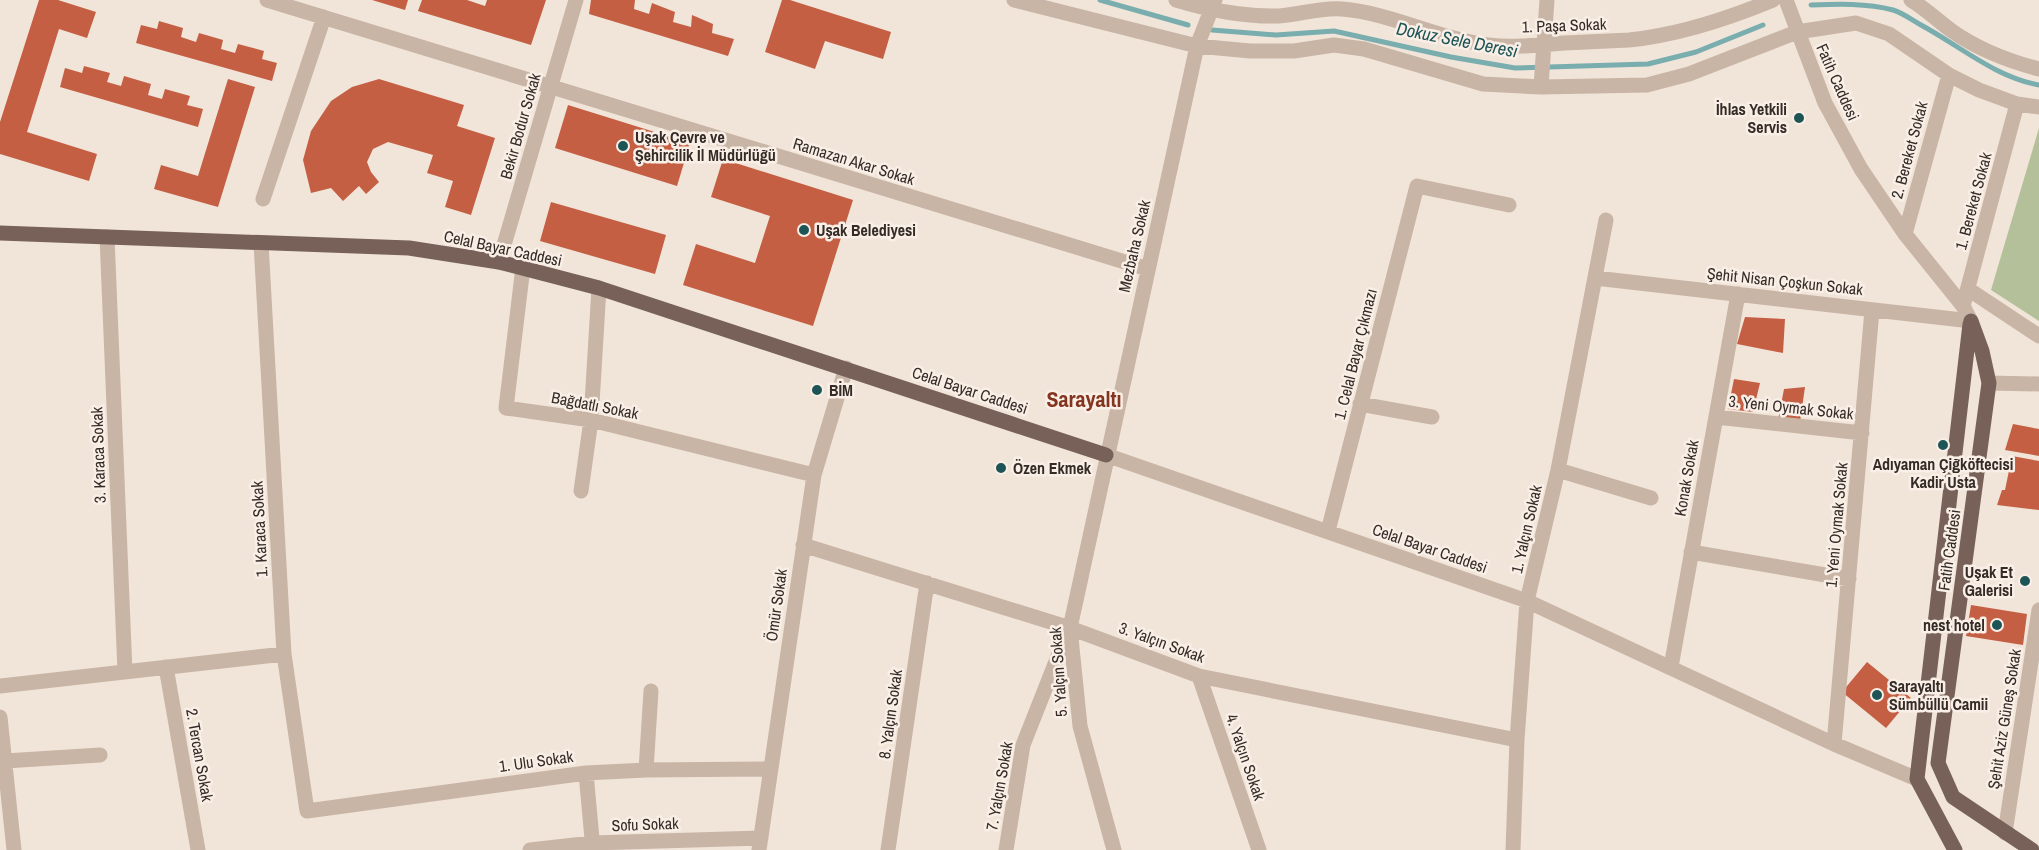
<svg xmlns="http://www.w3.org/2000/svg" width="2039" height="850" viewBox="0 0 2039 850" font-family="'Archivo Narrow',sans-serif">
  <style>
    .green { fill: #b4c09a }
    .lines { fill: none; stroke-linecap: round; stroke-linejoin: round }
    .stream { stroke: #79adae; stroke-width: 5 }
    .building { fill: #c55f44 }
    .minor { stroke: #c9b5a6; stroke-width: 15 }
    .major { stroke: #776158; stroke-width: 15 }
    .poi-dot { fill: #1d5456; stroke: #f9efe6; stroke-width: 2 }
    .labels { text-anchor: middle; stroke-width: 5; stroke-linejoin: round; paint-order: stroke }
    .street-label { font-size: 16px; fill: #352b27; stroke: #f9efe6 }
    .poi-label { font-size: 16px; font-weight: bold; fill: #352b27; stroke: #f9efe6; text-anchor: start }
    .water-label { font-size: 18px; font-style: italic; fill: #1d5456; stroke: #f9efe6 }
    .district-label { font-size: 22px; font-weight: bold; fill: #833520; stroke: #f9efe6 }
  </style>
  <rect width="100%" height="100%" fill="#f1e5d9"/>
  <path class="green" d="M2039 128V321L1991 290Z"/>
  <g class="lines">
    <path class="stream" d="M1100 0 1188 25
      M1811 5C1838 4 1866 3 1893 10 1903 13 1912 20 1921 25 1960 46 1995 77 2039 85
      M1212 30 1276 35 1334 31 1451 57 1515 68 1648 64 1696 52 1763 25"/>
  </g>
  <path class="building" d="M39 0H58L96 12 87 38 59 29 27 132 97 154 89 181 0 154V122Z
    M372 0H408L405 10Z
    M422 0H467L485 6 487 0H546L531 45 418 11Z
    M591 0H635L634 9 649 14 652 3 675 12 673 22 691 27 692 15 713 24 712 33 734 39 728 56 589 14Z
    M782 0H790L891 32 883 59 825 41 815 69 765 52Z
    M159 21 183 28 181 37 196 42 199 33 223 40 221 49 235 53 238 44 264 51 262 59 277 63 272 81 136 43 141 25 157 29Z
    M84 66 110 73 107 82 121 86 124 76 151 84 148 95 162 99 165 89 190 96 187 105 203 109 198 127 60 87 65 68 82 73Z
    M228 79 255 87 218 207 154 189 161 165 198 176Z
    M379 79 464 105 457 126 495 138 471 215 445 207 453 181 427 173 433 155 388 142 373 149 367 162 371 172 379 182 366 194 359 186 343 201 331 188 311 193 303 160 311 131 331 101 352 87Z
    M568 105 690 143 677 186 555 148Z
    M723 159 853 200 813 326 683 285 696 244 755 263 770 216 711 197Z
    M551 202 666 235 655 274 540 241Z
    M1745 317 1785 319 1783 353 1737 344Z
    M1734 379 1760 383 1753 412 1728 409Z
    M1805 387 1800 422 1778 420 1784 389Z
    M2013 424 2039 429V456L2005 450Z
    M2012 456 2039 461V510L1997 505 2002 490H2005Z
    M1971 605 2027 614 2023 645 1966 636Z
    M1867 662 1911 698 1886 728 1842 692Z"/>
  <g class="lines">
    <path class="minor" d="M267 0 1148 269
      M1014 0 1197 46 1250 51H1294L1334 45 1364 49 1483 84 1541 87 1647 85 1689 74 1797 32 1856 23 1889 34 1949 75 1979 90 2017 104 2039 107
      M1176 0C1209 10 1243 17 1279 16 1299 15 1321 7 1342 9 1392 13 1438 39 1488 45 1513 48 1540 45 1565 43 1586 42 1608 41 1629 40 1679 35 1727 19 1773 0
      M1786 0 1825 103 1861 169 1905 234 1963 306 1971 321
      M1911 0C1926 9 1938 21 1952 31 1979 50 2008 61 2039 69
      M1541 87 1547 0
      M263 199 324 17
      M1905 234 1949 75
      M107 237 125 672
      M261 243 284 654 307 811 586 773 646 770 771 769
      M499 262 576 0
      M523 267 506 408 591 420 814 475
      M1595 278 1971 321
      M1968 289 2039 336
      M1963 306 2017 104
      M1989 383 2039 384
      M1360 404 1432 417
      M1716 417 1862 433
      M1106 455 1527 601 1834 744 1917 779
      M1558 470 1651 498
      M581 491 591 420 599 288
      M1328 531 1417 186 1509 205
      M803 545 1070 628 1199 676 1517 740
      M1691 552 1849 579
      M166 667 198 850
      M1671 667 1738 294
      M1199 676 1259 850
      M0 686 284 654
      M0 717 14 850
      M1834 744 1872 310
      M5 761 100 755
      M646 770 651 691
      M586 773 593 850
      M2005 833 2039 610
      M530 850 592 843 761 838
      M759 850 814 475 846 368
      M888 850 927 583
      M1006 850 1023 745 1068 631
      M1114 850 1080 726 1070 628 1197 46 1215 0
      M1513 850 1517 740 1527 601 1558 470 1606 220"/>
    <path class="major" d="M0 233 409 248 499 262 599 288 1106 455
      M1971 321 1982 351 1989 383 1938 763 1953 797 2032 850
      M1955 850 1917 779 1970 324"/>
  </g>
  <g class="poi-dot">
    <circle cx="1799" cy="118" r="6"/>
    <circle cx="623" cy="146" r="6"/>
    <circle cx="804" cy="230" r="6"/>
    <circle cx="817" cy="390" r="6"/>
    <circle cx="1943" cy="445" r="6"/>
    <circle cx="1001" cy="468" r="6"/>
    <circle cx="2025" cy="581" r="6"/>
    <circle cx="1997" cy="625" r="6"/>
    <circle cx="1877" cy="695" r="6"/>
  </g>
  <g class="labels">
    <g class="street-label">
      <text transform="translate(1564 25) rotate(-2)" y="6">1. Paşa Sokak</text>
      <text transform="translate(1838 82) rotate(66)" y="6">Fatih Caddesi</text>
      <text transform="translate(520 126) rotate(-74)" y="6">Bekir Bodur Sokak</text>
      <text transform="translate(1909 150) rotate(-75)" y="6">2. Bereket Sokak</text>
      <text transform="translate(854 161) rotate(17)" y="6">Ramazan Akar Sokak</text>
      <text transform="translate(1973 201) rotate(-75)" y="6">1. Bereket Sokak</text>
      <text transform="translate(1134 246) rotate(-77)" y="6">Mezbaha Sokak</text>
      <text transform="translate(503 248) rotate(12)" y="6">Celal Bayar Caddesi</text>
      <text transform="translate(1785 281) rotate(6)" y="6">Şehit Nisan Çoşkun Sokak</text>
      <text transform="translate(1355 354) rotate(-76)" y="6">1. Celal Bayar Çıkmazı</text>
      <text transform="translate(970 390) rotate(18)" y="6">Celal Bayar Caddesi</text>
      <text transform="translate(595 405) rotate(11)" y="6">Bağdatlı Sokak</text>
      <text transform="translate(1791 407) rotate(6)" y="6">3. Yeni Oymak Sokak</text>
      <text transform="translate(98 455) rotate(-92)" y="6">3. Karaca Sokak</text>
      <text transform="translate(1686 478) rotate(-80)" y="6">Konak Sokak</text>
      <text transform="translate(1836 525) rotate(-85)" y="6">1. Yeni Oymak Sokak</text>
      <text transform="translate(259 529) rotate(-93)" y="6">1. Karaca Sokak</text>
      <text transform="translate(1526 529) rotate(-77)" y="6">1. Yalçın Sokak</text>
      <text transform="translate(1430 548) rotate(19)" y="6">Celal Bayar Caddesi</text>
      <text transform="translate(1949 550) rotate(-82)" y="6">Fatih Caddesi</text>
      <text transform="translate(776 605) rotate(-82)" y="6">Ömür Sokak</text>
      <text transform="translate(1162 642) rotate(20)" y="6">3. Yalçın Sokak</text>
      <text transform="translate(1058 672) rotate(-94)" y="6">5. Yalçın Sokak</text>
      <text transform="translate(890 714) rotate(-82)" y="6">8. Yalçın Sokak</text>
      <text transform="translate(2004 719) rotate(-81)" y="6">Şehit Aziz Güneş Sokak</text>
      <text transform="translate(200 755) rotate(80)" y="6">2. Tercan Sokak</text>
      <text transform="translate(1246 757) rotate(71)" y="6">4. Yalçın Sokak</text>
      <text transform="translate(536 761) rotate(-8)" y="6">1. Ulu Sokak</text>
      <text transform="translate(999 786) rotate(-80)" y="6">7. Yalçın Sokak</text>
      <text transform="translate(645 824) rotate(-2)" y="6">Sofu Sokak</text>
    </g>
    <g class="poi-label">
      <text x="1787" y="115" text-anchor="end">İhlas Yetkili<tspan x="1787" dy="18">Servis</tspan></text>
      <text x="635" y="143">Uşak Çevre ve<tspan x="635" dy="18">Şehircilik İl Müdürlüğü</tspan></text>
      <text x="816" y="236">Uşak Belediyesi</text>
      <text x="829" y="396">BİM</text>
      <text x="1943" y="470" text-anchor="middle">Adıyaman Çiğköftecisi<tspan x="1943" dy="18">Kadir Usta</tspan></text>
      <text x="1013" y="474">Özen Ekmek</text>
      <text x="2013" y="578" text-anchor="end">Uşak Et<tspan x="2013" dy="18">Galerisi</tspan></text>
      <text x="1985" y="631" text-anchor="end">nest hotel</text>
      <text x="1889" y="692">Sarayaltı<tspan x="1889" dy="18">Sümbüllü Camii</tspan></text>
    </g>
    <g class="water-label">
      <text transform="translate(1457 40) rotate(11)" y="6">Dokuz Sele Deresi</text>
    </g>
    <g class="district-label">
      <text x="1084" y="407">Sarayaltı</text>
    </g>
  </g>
</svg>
